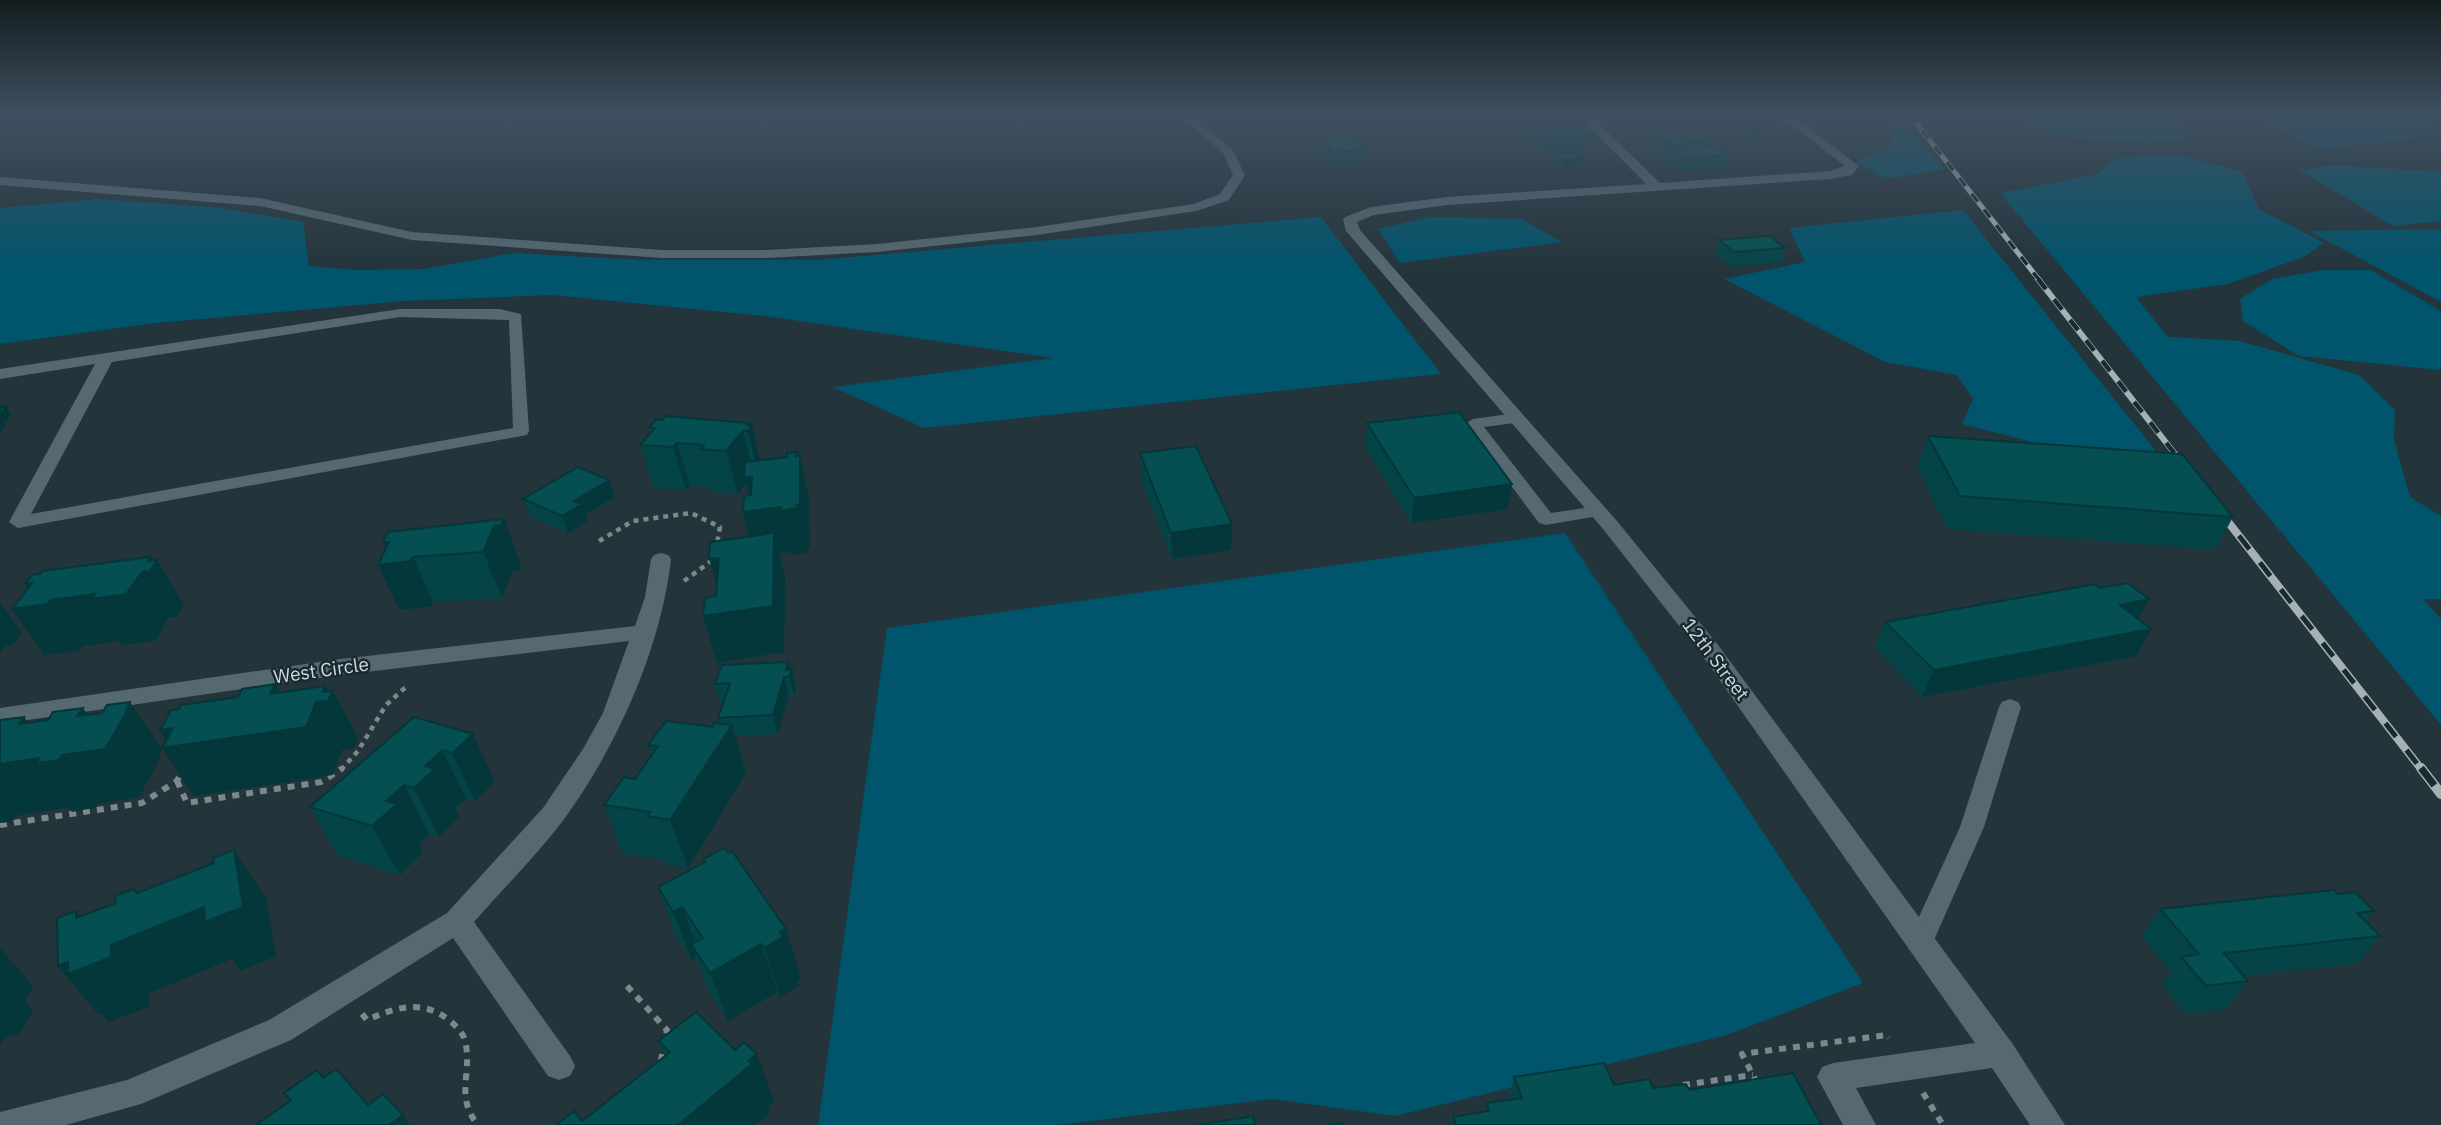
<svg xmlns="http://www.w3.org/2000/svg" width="2441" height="1125" viewBox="0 0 2441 1125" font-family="'IBM Plex Sans',sans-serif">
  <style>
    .green { fill: #00546c }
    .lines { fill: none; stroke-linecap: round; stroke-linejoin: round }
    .path-far1 { stroke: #7b898f; stroke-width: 4.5; stroke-dasharray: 5 5; stroke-linecap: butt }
    .path { stroke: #7b898f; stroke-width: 6; stroke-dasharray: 7 7; stroke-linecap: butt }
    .lane { fill: #566970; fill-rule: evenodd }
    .street { fill: #566970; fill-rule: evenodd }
    .rail-far3-casing { stroke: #a4b1b5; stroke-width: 5 }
    .rail-far2-casing { stroke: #a4b1b5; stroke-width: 6 }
    .rail-far1-casing { stroke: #a4b1b5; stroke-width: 8 }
    .rail-casing { stroke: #a4b1b5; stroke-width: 10 }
    .rail-far3 { stroke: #192a31; stroke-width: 3.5; stroke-dasharray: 10; stroke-linecap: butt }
    .rail-far2 { stroke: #192a31; stroke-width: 4.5; stroke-dasharray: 13; stroke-linecap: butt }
    .rail-far1 { stroke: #192a31; stroke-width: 5; stroke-dasharray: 17; stroke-linecap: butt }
    .rail { stroke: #192a31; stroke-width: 7; stroke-dasharray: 22; stroke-linecap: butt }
    .wall { fill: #044447 }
    .shaded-wall { fill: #043739 }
    .building { fill: #054f52; stroke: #043739; stroke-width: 2 }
    .labels { text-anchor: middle; stroke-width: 5; stroke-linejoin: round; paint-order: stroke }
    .street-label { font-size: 19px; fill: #ced9dd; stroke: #192a31 }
  </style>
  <rect width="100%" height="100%" fill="#23343b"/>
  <path class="green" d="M2024 115H2165L2200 136 2149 143 2047 136Z
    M2255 115H2426L2432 122 2426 134 2404 141 2314 148Z
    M1892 124H1905L1944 169 1885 179 1857 161 1891 146Z
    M2177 154 2242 172 2259 209 2324 243 2303 257 2228 284 2136 297 2168 337 2240 341 2359 375 2395 410 2394 440 2410 497 2441 516V599H2423L2441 619V725L2000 193 2098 174 2114 158Z
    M2333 165 2441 172V221L2393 226 2299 170Z
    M99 199 222 208 303 222 309 266 357 270 424 269 513 253 641 260H817L1321 217 1441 374 924 428 833 387 1053 358 765 316 552 295 405 301 156 323 0 344V208Z
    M1963 210 2179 480 1962 424 1973 399 1957 375 1885 362 1724 279 1805 262 1789 228Z
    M1430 217 1521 219 1562 242 1400 263 1378 229Z
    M2441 229V302L2309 231Z
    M2323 270H2371L2441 311V370L2299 356 2243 321 2240 299 2272 279Z
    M1565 533 1863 983 1727 1035 1395 1116 1272 1099 1059 1125H818L887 628Z"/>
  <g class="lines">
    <path class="path-far1" d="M599 541 633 521 691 513 720 527 717 544
      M684 581 714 559
      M341 770 358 751 386 705 408 685"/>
    <path class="path" d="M177 781 187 803 321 782 343 768
      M0 825 142 803 177 781 182 771
      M627 986 667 1030 660 1065
      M362 1014 367 1020C396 1007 422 999 449 1020 456 1026 463 1032 465 1041 473 1073 454 1096 478 1125
      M1757 1083 1742 1054 1887 1035 1889 1038
      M1683 1085 1753 1075
      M1923 1093 1943 1125"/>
    <path class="lane" d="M1179 115H1190L1232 149 1245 175 1229 200 1196 211 1037 235 877 252 766 258H662L412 240 260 206 0 185V177L260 198 412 232 662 250H766L877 244 1037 227 1194 204 1220 194 1233 175 1223 153Z
      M400 309H500L521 314 529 431 527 435 18 528 9 522 95 364 0 379V369ZM400 317 509 320 513 428 31 514 112 362Z
      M1516 413 1524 418 1522 422 1484 427 1551 513 1598 506 1604 507 1607 511 1604 515 1546 525 1539 523 1465 424 1473 419Z
      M2010 699 2018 702 2021 707 1984 827 1930 949 1921 952 1912 949 1908 941 1960 827 1999 707 2002 702Z"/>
    <path class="street" d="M1578 115H1590L1660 183 1830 171 1845 166 1779 115H1792L1859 166 1852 175 1830 179 1447 205 1374 215 1357 222 1360 230 1617 521 1718 645 2012 1043 2065 1125H2030L1992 1068 1856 1088 1876 1125H1843L1817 1077 1822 1067 1833 1063 1975 1043 1702 655 1603 529 1346 231 1343 220 1345 217 1371 207 1447 197 1646 184Z
      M661 553 668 555 671 559C661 649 616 749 562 822 535 857 503 889 474 922L570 1056 575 1066 570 1076 559 1080 548 1076 453 938 291 1040 141 1104 66 1125H0V1112L127 1080 269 1020 447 913 543 808 583 749 603 713 629 641 340 675 0 724V708L340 659 635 626 645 597 651 559 654 555Z"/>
    <defs>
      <path id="rail-far3" d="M1910 115 2040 281"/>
      <path id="rail-far2" d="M2038 279 2186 468"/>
      <path id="rail-far1" d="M2218 509 2422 770"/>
      <path id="rail" d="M2421 768 2441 794"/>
    </defs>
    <use href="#rail-far3" class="rail-far3-casing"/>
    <use href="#rail-far2" class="rail-far2-casing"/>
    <use href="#rail-far1" class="rail-far1-casing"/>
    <use href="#rail" class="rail-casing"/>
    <use href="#rail-far3" class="rail-far3"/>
    <use href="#rail-far2" class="rail-far2"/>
    <use href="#rail-far1" class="rail-far1"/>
    <use href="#rail" class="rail"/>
  </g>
  <path class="wall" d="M1506 115H1562L1564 123 1590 134 1588 147H1584V150L1542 152 1532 141 1533 132 1513 134 1505 125Z
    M1631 115H1668L1671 117 1668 129 1643 130 1630 124Z
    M1717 115H1773L1776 116 1773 129 1766 130 1765 134 1749 135 1730 127 1732 121 1728 122Z
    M1811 115H1869L1816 118Z
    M1657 133 1682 136 1710 142 1709 146 1728 155 1725 168 1683 171 1671 162V158H1667L1655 145Z
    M1324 137 1364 150 1363 163 1332 165 1323 150Z
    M1554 154 1582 159 1581 165 1562 167 1553 160Z
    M1719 240 1785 248 1781 263 1730 267 1716 254Z
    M1367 423 1512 484 1508 509 1411 523 1365 447Z
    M752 425 760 460 787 457 797 452 809 499 810 549 807 550V553L791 555V552L779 553 785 578 784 652 717 663 716 596 749 536 743 512 748 495 746 484 738 494 713 492 712 487 690 486 686 490 653 488 640 445 650 433 649 427Z
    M1928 436 2233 517 2215 550 1947 529 1917 467Z
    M1140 453 1231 550 1172 559 1141 478Z
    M615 497 586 514 588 521 568 533 530 516 523 499Z
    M504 519 521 564 519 570 512 571 502 598 433 602 432 606 399 610 386 548 383 542Z
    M2138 619 2136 656 1922 697 1875 648 1885 622Z
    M790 670 796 688 794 695 789 696 778 734 735 736 746 773 688 868 666 865 664 860 623 854 604 805 635 779 652 755 648 745 720 724 718 718 724 702 720 703 715 684Z
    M414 717 495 782 475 801 466 799 455 808 459 817 439 836 429 834 419 844 423 852 400 875 338 856 310 807Z
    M703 859 786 929 801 978 797 980 799 986 780 997 777 992 728 1021 710 993 696 958 692 960 676 936 658 887 704 863Z
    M2338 894 2374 911 2366 922 2380 936 2357 964 2244 976 2248 981 2227 1009 2185 1014 2162 985 2171 972 2142 937 2160 909Z
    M658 1041 774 1102 768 1107 770 1112 755 1125H556L582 1121 665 1056Z
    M1514 1077 1653 1088 1689 1090 1821 1125H1452L1453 1117 1485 1112 1487 1103 1509 1100Z"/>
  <path class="shaded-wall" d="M1730 115H1733L1732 121 1728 122Z
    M1776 116 1773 129 1766 130 1765 134 1749 135 1752 123 1762 118Z
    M1565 118 1563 130 1549 128 1545 124 1544 132 1534 128 1533 132 1513 134 1515 121Z
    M1582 159 1581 165 1562 167 1563 160Z
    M6 406 11 414 0 433V416Z
    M749 423 750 428 752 425 762 468 758 474 748 431 747 425Z
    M743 431 754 473 796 456 797 452 800 465V455L809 499 810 549 807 550V553L791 555V552L779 553 785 578 784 652 717 663 703 616 754 557 743 512 753 511 746 484 738 494 726 451Z
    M677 443 690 486 686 490 673 447Z
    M609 480 615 497 586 514 588 521 568 533 562 516 574 501Z
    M1512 484 1508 509 1411 523 1414 498Z
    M504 519 521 564 519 570 512 571 502 598 483 552 494 526Z
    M1232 524 1231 550 1172 559 1171 533Z
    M383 542H389L413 557 433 602 432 606 399 610 378 565 392 563Z
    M150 557 154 564 157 560 184 605 177 617H169L155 641 122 645 119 641 82 646 79 651 44 655 12 609 39 606 25 584 32 583 51 600 148 561Z
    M719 558 722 604 709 559Z
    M2149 599 2135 626 2120 605Z
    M0 602 22 633 13 645 5 646 0 653Z
    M2151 629 2136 656 1922 697 1934 670Z
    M788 662 791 673 792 669 796 688 794 695 789 677 786 670Z
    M784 677 789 696 778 734 773 715Z
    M275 684 300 728 325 686 330 695 333 691 358 738 354 748 342 750 333 775 194 796 162 748 170 747 160 730 270 694Z
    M130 702 162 749 159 756 160 758 139 797 97 804 94 808 72 812 69 807 15 816 11 822 0 823V764L24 717 56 760 77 716 83 708 108 744Z
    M732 725 746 773 688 868 670 820Z
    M473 734 495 782 475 801 452 753Z
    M442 750 466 799 455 808 459 817 439 836 414 788 425 766Z
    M404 785 429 834 419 844 423 852 400 875 372 826 386 801Z
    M234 850 266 898 276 956 240 971 232 959 149 993 150 1006 109 1022 102 1014 99 1015 58 966 76 918V911L111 954V945Z
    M682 907 700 955 691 944 696 958 692 960 673 912Z
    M786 929 801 978 797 980 799 986 780 997 764 948 780 932Z
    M761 944 777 992 728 1021 710 973Z
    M0 948 33 986 25 1001 33 1011 20 1034 5 1037 0 1045Z
    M757 1054 774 1102 768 1107 770 1112 755 1125H678Z
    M403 1115 410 1125H389Z"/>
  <path class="building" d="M1509 115H1562L1565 118 1515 121Z
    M1639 115H1668L1671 117 1645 118Z
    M1733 115H1773L1776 116 1762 118 1768 122 1752 123Z
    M1574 123 1590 134H1583L1586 137 1543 139 1534 128H1549L1545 124Z
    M1676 131 1682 136 1699 135 1710 142 1669 145 1657 133Z
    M1355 136 1364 150 1332 152 1324 137Z
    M1716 146 1728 155 1685 158 1673 149Z
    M1573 152 1582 159 1563 160 1554 154Z
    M1770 236 1785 248 1734 252 1719 240Z
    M6 406 0 416V407Z
    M1459 412 1512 484 1414 498 1367 423Z
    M666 416 749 423 747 425H752L748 431H743L726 451 701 449 704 445 677 443 673 447 640 445 655 428 649 427 656 420H662Z
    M1928 436 2182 454 2233 517 1960 496Z
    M1196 446 1232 524 1171 533 1140 453Z
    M797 452 796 456 800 455V505H797V508L781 511V507L743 512 744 496 751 495 752 477 744 478 745 462 787 457V453Z
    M578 467 609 480 574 501 582 504 562 516 523 499Z
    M504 519 501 525 494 526 483 552 413 557 411 561 378 565 389 542H383L388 532Z
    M774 533 773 606 703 616 705 598 716 596 719 558 709 559 710 542Z
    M150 557 148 561 157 560 150 571 142 572 126 594 92 599 95 594 51 600 47 604 12 609 32 583 25 584 32 575 40 574 42 571Z
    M2128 583 2149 599 2120 605 2151 629 1934 670 1885 622 2095 584 2100 588Z
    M788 662 786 670 792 669 789 677H784L773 715 718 718 730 683 715 684 722 665Z
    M275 684 270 694 325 686 323 692 333 691 328 701 316 702 306 727 162 748 173 728 160 730 171 710 179 709 181 705 238 697 242 689Z
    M130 702 126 711 128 710 105 749 62 755 59 760 36 763 39 758 0 764V720L24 717 19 724 48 720 53 712 83 708 77 716 102 713 107 705Z
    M414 717 473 734 452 753 442 750 425 766 435 769 414 788 404 785 386 801 397 804 372 826 310 807Z
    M666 721 713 727 714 723 732 725 670 820 648 816 650 812 604 805 624 777 635 779 658 746 648 745Z
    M724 848 728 853 732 851 786 929 780 932 783 937 764 948 761 944 710 973 691 944 703 938 682 907 673 912 658 887 705 862 703 859Z
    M234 850 243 907 205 922 204 907 111 945V957L68 974V962L58 966 57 918 76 911V918L116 903 115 896 133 889 137 893 214 863 213 858Z
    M2334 890 2338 894 2355 892 2374 911 2357 913 2380 936 2224 953 2248 981 2206 986 2181 957 2199 954 2160 909Z
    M696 1012 735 1050 744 1042 757 1054 748 1061 752 1064 678 1125H556L574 1111 582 1121 670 1052 658 1041Z
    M1604 1063 1614 1085 1649 1079 1653 1088 1686 1084 1689 1090 1793 1073 1821 1125H1456L1453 1117 1489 1111 1487 1103 1522 1098 1514 1077Z
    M336 1069 368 1105 383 1094 403 1115 389 1125H256L291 1100 284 1093 317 1070 323 1078Z
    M1253 1116 1255 1125H1198Z
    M1343 1123V1125H1329Z"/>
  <linearGradient id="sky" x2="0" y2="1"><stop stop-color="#131d20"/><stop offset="0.42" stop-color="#3f5060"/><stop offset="1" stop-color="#3f5060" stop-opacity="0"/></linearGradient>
  <rect width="2441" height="272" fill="url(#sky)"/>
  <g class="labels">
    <g class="street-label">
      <text transform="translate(1716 659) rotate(53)" y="7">12th Street</text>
      <text transform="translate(321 670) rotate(-8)" y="7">West Circle</text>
    </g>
  </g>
</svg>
